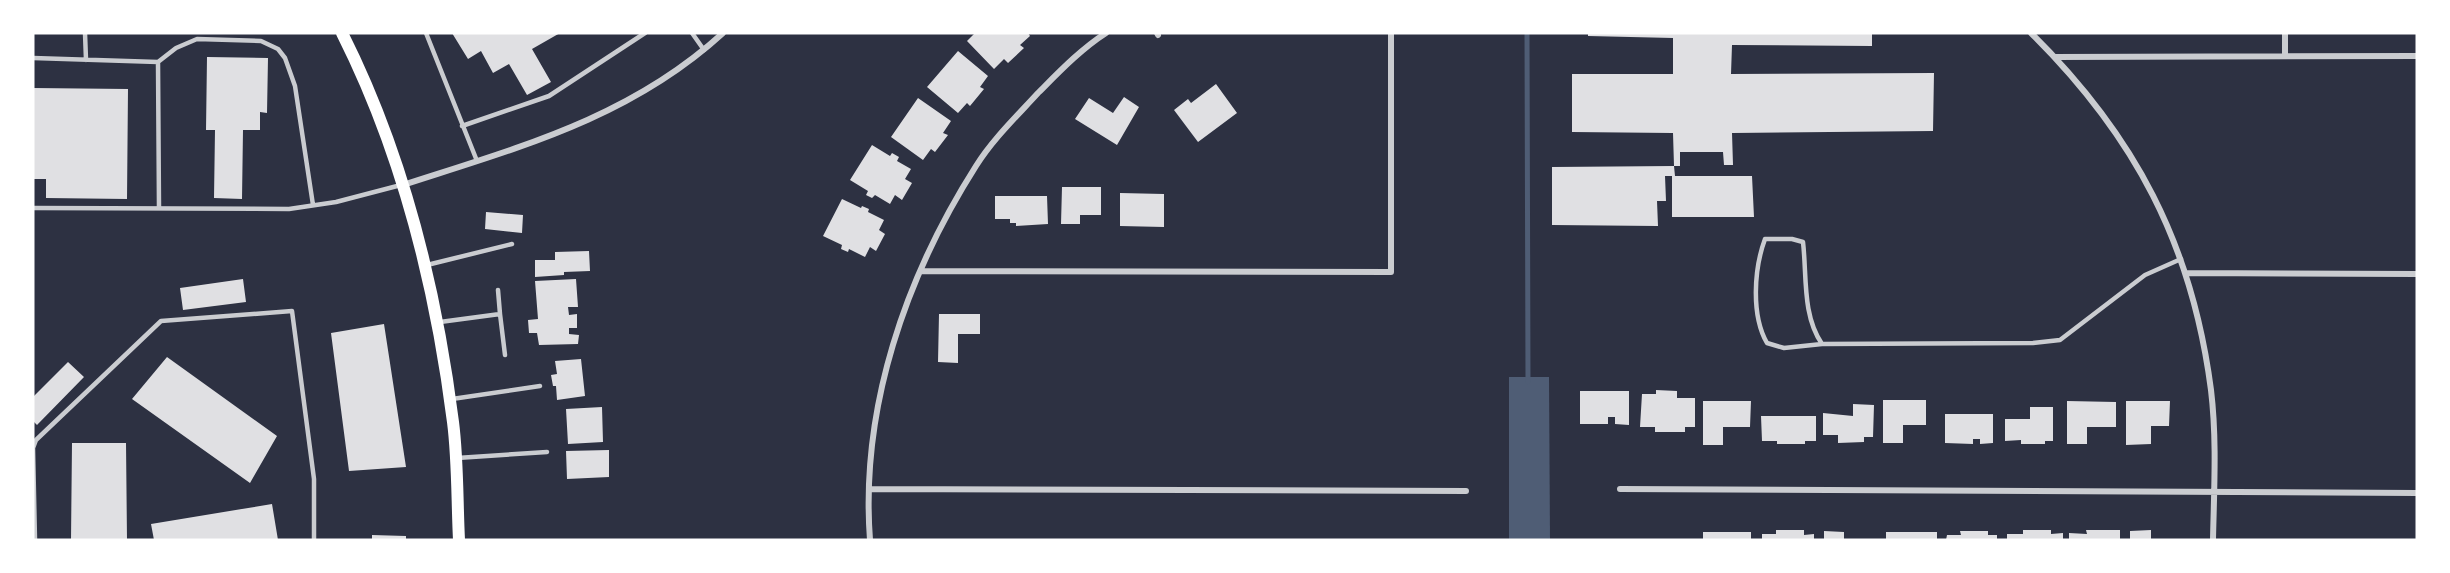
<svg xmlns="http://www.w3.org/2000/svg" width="2450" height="573" viewBox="0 0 2450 573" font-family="Ubuntu,sans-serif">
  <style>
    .water { fill: #4f5d75 }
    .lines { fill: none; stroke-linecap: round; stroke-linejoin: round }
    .stream { stroke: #4f5d75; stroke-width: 5 }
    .building { fill: #e0e0e3 }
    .service { stroke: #caccd0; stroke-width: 4.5 }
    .minor { stroke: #caccd0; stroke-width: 6 }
    .secondary { stroke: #fff; stroke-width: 12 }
  </style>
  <rect width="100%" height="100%" fill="#2d3142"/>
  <path class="water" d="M1509 377H1549L1550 540H1509Z"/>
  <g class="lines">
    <path class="stream" d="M1527 33 1528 382"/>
  </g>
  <path class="building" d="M452 33H560L532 49 551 82 527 95 509 64 493 73 481 51 468 59Z
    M975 33H1028L1030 36 1020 45 1024 48 1008 63 1004 59 994 69 967 41Z
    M1588 33H1872V46L1732 45 1731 74 1934 73 1933 131 1732 133 1733 165H1724L1723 152H1680V166H1674L1673 133 1572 132V74H1673V38L1588 36Z
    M958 51 988 76 980 87 984 89 970 106 967 103 958 113 927 87Z
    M207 57 268 58 267 113 260 112V130H243L242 199 214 198 215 130H206Z
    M1216 84 1237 113 1198 142 1174 110 1188 99 1191 103Z
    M33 88 128 89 127 199 46 198V179H33Z
    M1124 97 1139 107 1117 145 1075 119 1089 98 1113 113Z
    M918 98 951 121 943 133 948 135 935 152 931 149 923 160 891 137Z
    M872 145 890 156 892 153 899 157 897 161 911 169 905 179 912 183 902 200 895 195 890 204 875 195 872 198 866 195 868 191 850 180Z
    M1674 166 1675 176H1752L1754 217H1672V176H1665L1666 201H1657L1658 226 1552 225V167Z
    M1062 187H1101V215H1080V224H1061Z
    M1120 193 1164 194V227L1120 226Z
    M995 196H1047L1048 224 1016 226V223H1010V219H995Z
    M842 199 861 208 862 206 869 209 868 212 884 220 879 230 885 234 876 251 870 247 865 257 849 249 848 252 841 249 842 245 823 236Z
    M486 212 523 215 522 233 485 229Z
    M589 251 590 271 564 272V275L535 277V260H555V252Z
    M243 279 246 302 183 310 180 288Z
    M576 279 578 307H568L569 315 577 314V328H569V334L579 335 578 344 539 345 537 333H529L528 320 538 319 535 281Z
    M939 314H980V334H958V363L938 362Z
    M384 324 406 467 349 471 331 333Z
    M167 357 277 436 250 483 132 399Z
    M581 359 585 396 557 400 556 386H553L551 375 557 374 555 361Z
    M68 362 84 377 37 425 33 421V397Z
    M1656 390 1677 391V398H1695V427H1685V432H1655V427H1640L1642 394H1656Z
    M1580 391H1629V425L1615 424V417H1608V424H1580Z
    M1883 400H1926V425H1903V443H1883Z
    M1703 401H1751L1750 427H1723V445H1703Z
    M2067 401 2116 402V427H2087V444H2067Z
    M2126 401H2170L2169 426H2151V444L2126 445Z
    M1853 404 1874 405 1873 437H1864V442L1838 443V435H1823V413L1853 416Z
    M602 407 603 442 568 444 566 409Z
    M2030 407H2053V441H2045V444H2021V440L2005 441V419H2030Z
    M1945 414H1993V443L1980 444V439H1973V444L1945 443Z
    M1761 416H1816V441H1805V444H1777V441H1762Z
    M72 443H126L127 540H71Z
    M609 450V477L567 479 566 451Z
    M272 504 278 540H154L151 524Z
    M1776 530H1804V535L1814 534V540H1762V534H1776Z
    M2023 530H2051V534L2063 533V540H2007V534H2023Z
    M2086 530H2120V540H2069V533L2087 534Z
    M2151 530V540H2130V531Z
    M1824 531 1844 532V540H1824Z
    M1960 531H1988V535H1997V540H1946L1947 535H1961Z
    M1703 532H1751V540H1703Z
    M1886 532H1937V540H1886Z
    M372 535 406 536V540H372Z"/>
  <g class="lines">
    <path class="service" d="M85 33 86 60
      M426 33 477 161
      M692 33 704 50
      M33 58 158 62 176 48 197 39 261 41 278 49 285 58 295 86 313 205
      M158 62 159 208
      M462 126 549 96 645 33
      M33 208 289 209 336 202 401 185
      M427 265 512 244
      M498 290 500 314
      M440 322 500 314 505 355
      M1822 344C1802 315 1807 276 1803 242L1792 239H1765C1754 269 1751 315 1767 343L1784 348 1822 344 2033 343 2060 340 2145 275 2181 259
      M452 399 540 386
      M457 458 547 452
      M35 540 33 448 36 440 161 321 292 311 314 479V540"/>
    <path class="minor" d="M1157 33 1158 35
      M2031 33C2135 136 2192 244 2211 390 2217 440 2214 490 2213 540
      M2285 56V33
      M2055 57 2417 56
      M403 185C520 147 630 118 723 33
      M921 271 1391 272V33
      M2186 273 2417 274
      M870 489 1466 491
      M1620 489 2417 493
      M870 540C860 408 906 276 976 166 993 139 1017 116 1038 93 1059 72 1081 49 1106 33"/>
    <path class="secondary" d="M342 33C403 154 436 288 453 422 458 461 457 501 459 540"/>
  </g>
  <rect width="2450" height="573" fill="none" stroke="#ffffff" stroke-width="69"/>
</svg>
